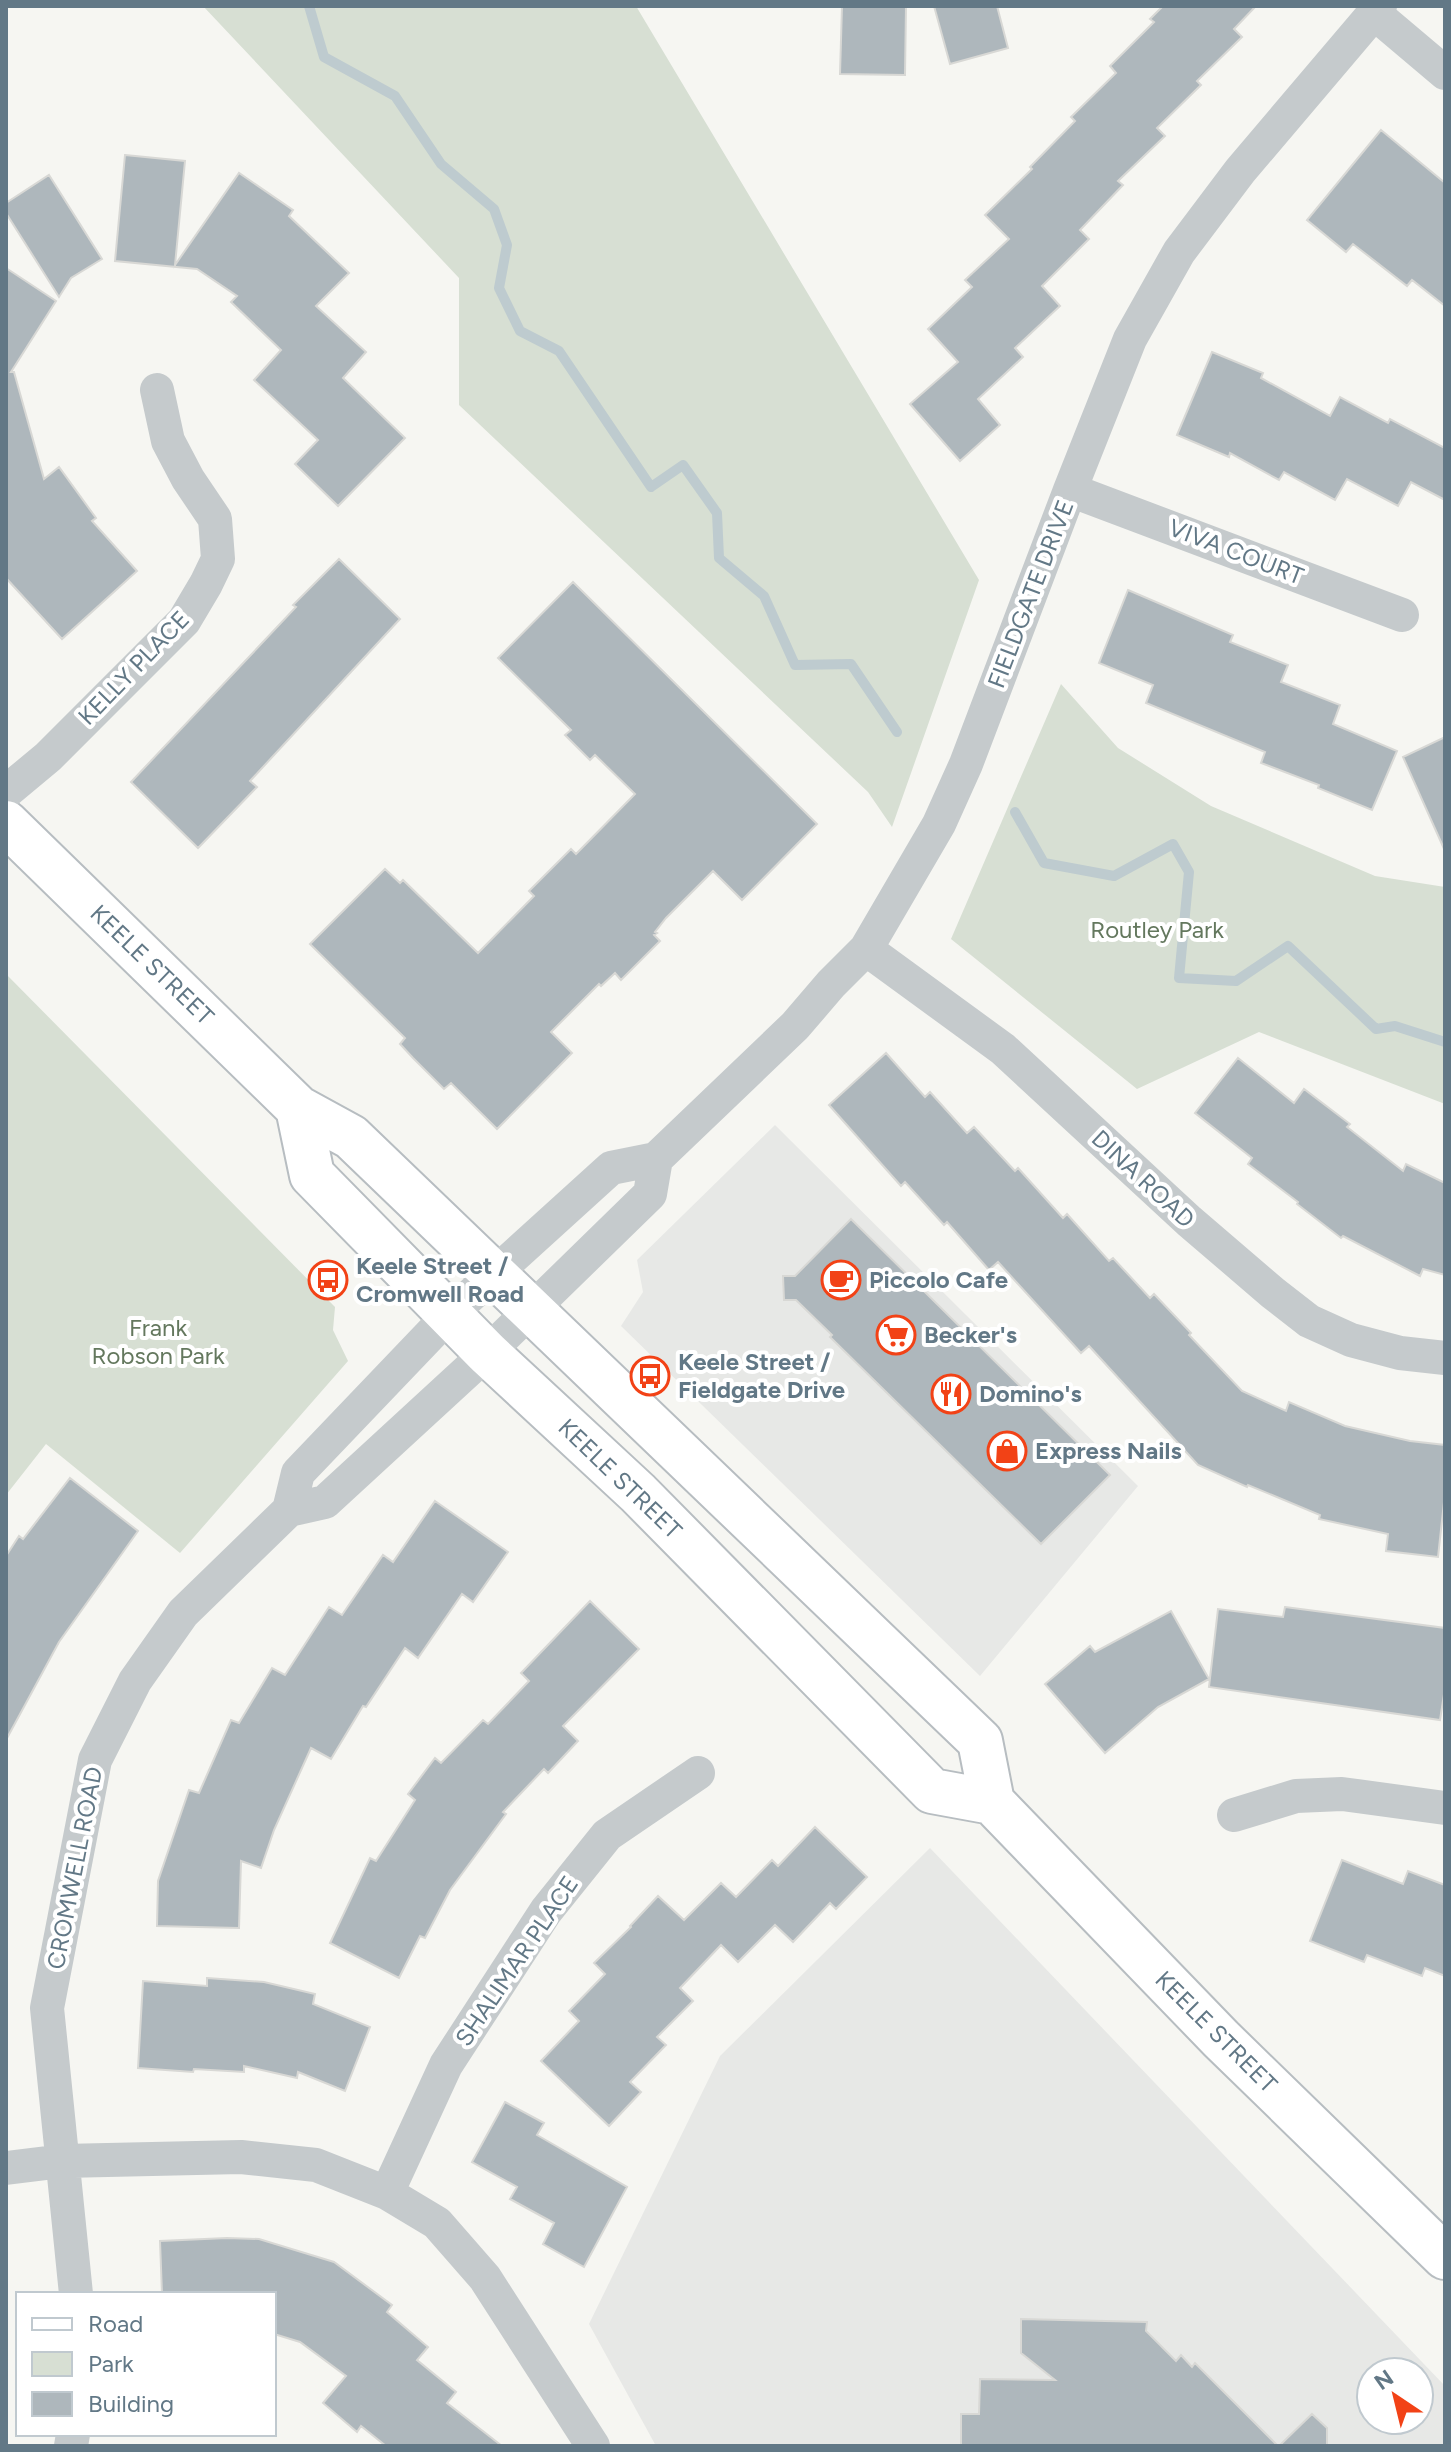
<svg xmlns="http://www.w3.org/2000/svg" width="1451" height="2452" viewBox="0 0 1451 2452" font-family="Figtree,sans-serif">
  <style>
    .built { fill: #e7e8e6; fill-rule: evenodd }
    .green { fill: #d7dfd3 }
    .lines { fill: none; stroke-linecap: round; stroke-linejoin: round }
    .stream { stroke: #becbcf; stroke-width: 10 }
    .building { fill: #aeb7bc; stroke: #d8d8d5; stroke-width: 2 }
    .secondary-casing { stroke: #b7bdc1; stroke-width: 48 }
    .minor { stroke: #c5cacc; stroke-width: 34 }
    .secondary { stroke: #fff; stroke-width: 44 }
    .labels { text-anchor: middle; stroke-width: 8; stroke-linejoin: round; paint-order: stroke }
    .street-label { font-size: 24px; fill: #627886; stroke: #fff }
    .park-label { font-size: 24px; fill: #64785e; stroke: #fff }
    .poi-label { font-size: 24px; font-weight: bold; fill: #627886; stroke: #fff; text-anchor: start }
  </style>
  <rect width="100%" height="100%" fill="#f6f6f2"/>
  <path class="built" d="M775 1125 1138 1486 980 1676 621 1326 643 1292 637 1260Z
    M930 1848 1445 2386V2446H656L589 2324 720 2056ZM1371 2372H1419V2420H1371Z"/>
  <path class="green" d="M203 6H636L979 580 892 827 868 792 459 405V278Z
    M1061 684 1118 748 1211 806 1375 876 1445 887V1104L1259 1032 1137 1089 951 939Z
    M6 974 335 1307 333 1330 348 1361 180 1553 46 1444 6 1495Z"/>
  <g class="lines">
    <path class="stream" d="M309 6 324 57 395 96 441 164 494 209 507 245 499 288 520 331 559 351 651 487 683 465 717 513 719 558 764 596 795 665 851 664 897 732
      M1015 812 1044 863 1114 876 1173 844 1189 872 1179 978 1236 981 1288 946 1376 1029 1395 1026 1445 1042"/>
  </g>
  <path class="building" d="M842 6H906L905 75 840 74Z
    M934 6H997L1008 48 950 64Z
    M1163 6H1256L1234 29 1242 37 1197 81 1201 85 1157 128 1165 136 1118 181 1123 185 1080 230 1089 239 1042 286 1060 306 1015 348 1023 357 978 399 1000 425 960 461 910 404 958 362 928 329 972 287 965 280 1009 239 985 215 1032 169 1030 167 1075 121 1071 117 1116 73 1110 66 1154 22 1150 19Z
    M1381 130 1445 183V306L1412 280 1407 286 1353 244 1346 252 1307 220Z
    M125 155 185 161 175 265 239 173 293 210 289 216 349 273 316 306 366 352 343 378 405 438 338 506 295 464 318 440 254 380 281 350 231 302 237 296 197 269 115 261Z
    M49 175 102 259 71 278 59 297 6 213V203Z
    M6 268 56 301 11 372H14L44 479 59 467 96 518 92 521 137 571 62 639 6 578Z
    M1212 352 1263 373 1261 378 1330 416 1340 397 1388 423 1390 419 1445 448V500L1411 482 1398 506 1347 479 1335 500 1284 472 1279 480 1230 453 1229 457 1177 435Z
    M339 559 400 619 250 781 257 787 198 848 131 782 296 607 293 605Z
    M573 582 817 824 742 900 713 871 666 918 655 932 657 933 654 935 660 941 621 980 615 973 601 986 599 984 551 1032 572 1053 497 1129 451 1083 444 1089 413 1058 400 1044 405 1038 310 944 385 869 400 883 403 880 478 953 534 896 529 891 571 849 576 854 635 794 595 755 590 760 565 735 571 730 498 658Z
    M1128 590 1233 635 1230 642 1288 665 1281 682 1340 705 1333 724 1397 751 1372 810 1318 788 1319 785 1261 763 1265 752 1146 703 1153 685 1099 663Z
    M1445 737V851L1403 757Z
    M886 1053 925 1097 930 1092 967 1133 974 1127 1015 1171 1018 1168 1063 1218 1067 1214 1109 1261 1113 1258 1150 1298 1154 1294 1191 1333 1189 1335 1242 1391 1286 1411 1289 1402 1345 1426 1410 1441 1445 1445V1493L1438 1557 1386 1551 1388 1534 1319 1519 1320 1515 1248 1485 1247 1487 1198 1465 1089 1346 1081 1353 998 1262 989 1270 947 1222 944 1225 905 1182 901 1186 829 1105Z
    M1238 1058 1294 1103 1304 1089 1350 1124 1347 1127 1403 1171 1406 1164 1445 1183V1275L1423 1269 1420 1276 1343 1236 1341 1238 1297 1204 1298 1202 1248 1164 1252 1158 1195 1113Z
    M851 1219 1110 1475 1041 1544 830 1337 832 1335 796 1300H784L783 1276H795Z
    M70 1478 138 1531 59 1642 6 1740V1556L19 1536 23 1539Z
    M435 1501 508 1552 473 1602 462 1594 418 1658 405 1648 366 1707 363 1706 331 1759 311 1748 274 1830 261 1868 241 1861 239 1928 157 1926 158 1881 189 1790 199 1793 231 1720 239 1723 272 1668 285 1675 329 1607 342 1615 383 1555 393 1562Z
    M590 1601 639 1649 563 1726 578 1741 548 1773 544 1769 503 1812 506 1814 450 1890 425 1938 420 1936 399 1978 330 1943 370 1858 376 1861 415 1800 408 1794 435 1758 441 1763 483 1720 488 1724 529 1681 521 1673Z
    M1285 1607 1445 1628V1688L1440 1720 1209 1687 1218 1609 1283 1617Z
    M1171 1611 1209 1679 1158 1707 1105 1753 1045 1684 1090 1646 1095 1652Z
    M815 1827 867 1877 836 1909 830 1903 793 1942 775 1925 738 1962 721 1945 680 1988 693 2001 657 2037 666 2045 630 2082 641 2092 609 2126 541 2061 579 2021 569 2011 605 1974 594 1963 631 1927 630 1926 658 1896 684 1920 721 1883 736 1897 772 1860 778 1866Z
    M1342 1860 1403 1884 1408 1871 1445 1885V1976L1425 1968 1422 1976 1367 1955 1364 1962 1310 1941Z
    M207 1978 264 1982 315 1994 313 2004 370 2027 345 2091 298 2072 297 2078 244 2066V2072L194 2069 193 2072 138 2068 143 1981 207 1986Z
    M505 2102 544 2123 537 2135 627 2187 584 2267 543 2244 554 2223 510 2199 517 2187 472 2162Z
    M227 2238 259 2239 334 2262 392 2305 387 2312 428 2347 417 2360 456 2392 447 2403 502 2446H386L361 2426 357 2432 323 2403 346 2376 300 2342 274 2334V2294H162L160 2241Z
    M1021 2319 1147 2322 1146 2331 1176 2361 1181 2355 1192 2367 1195 2363 1278 2446H961V2414H979L980 2379 1055 2380 1021 2353Z
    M1312 2414 1327 2428V2446H1279Z"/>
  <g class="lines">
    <defs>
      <path id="secondary" d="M6 823 298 1108 351 1137 980 1741 992 1802 1221 2039 1445 2257
        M298 1108 312 1175 487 1353 638 1493 932 1791 992 1802"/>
    </defs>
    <use href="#secondary" class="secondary-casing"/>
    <path class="minor" d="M1374 13 1445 73
      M1070 490 1402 615
      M6 792 48 757 184 621 206 584 218 559 215 519 188 479 168 441 157 390
      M866 949 1003 1049 1189 1221 1273 1293 1309 1321 1351 1340 1400 1353 1445 1358
      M289 1510 325 1502 487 1353 650 1194 656 1159
      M1234 1815 1296 1796 1342 1794 1445 1808
      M6 2168 63 2161 241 2157 316 2165 387 2193 437 2223 485 2278 593 2446
      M387 2193 446 2065 546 1911 607 1835 698 1773
      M76 2294 47 2008 95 1760 135 1681 183 1613 289 1510 298 1473 449 1315 611 1168 656 1159 795 1026 831 984 866 949 939 824 966 764 1070 490 1130 339 1179 252 1240 171 1380 6
      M71 2446 73 2434"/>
    <use href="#secondary" class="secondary"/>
  </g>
  <defs>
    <symbol id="bus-ring" viewBox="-11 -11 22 22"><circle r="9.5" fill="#fff" stroke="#f24216" stroke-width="1.5"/><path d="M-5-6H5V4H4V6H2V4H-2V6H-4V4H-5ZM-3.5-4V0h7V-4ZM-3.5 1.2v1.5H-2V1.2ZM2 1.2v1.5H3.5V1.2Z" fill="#f24216"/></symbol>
    <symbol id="cafe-ring" viewBox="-11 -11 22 22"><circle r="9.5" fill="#fff" stroke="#f24216" stroke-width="1.5"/><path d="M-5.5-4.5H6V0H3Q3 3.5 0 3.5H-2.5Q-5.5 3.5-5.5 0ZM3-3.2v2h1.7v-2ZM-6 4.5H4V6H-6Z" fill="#f24216"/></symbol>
    <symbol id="supermarket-ring" viewBox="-11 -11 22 22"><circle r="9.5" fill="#fff" stroke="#f24216" stroke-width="1.5"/><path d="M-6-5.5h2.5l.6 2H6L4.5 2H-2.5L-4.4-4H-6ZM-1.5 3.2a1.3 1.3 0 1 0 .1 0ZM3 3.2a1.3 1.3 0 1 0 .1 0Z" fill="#f24216"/></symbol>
    <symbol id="restaurant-ring" viewBox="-11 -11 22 22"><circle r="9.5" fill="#fff" stroke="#f24216" stroke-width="1.5"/><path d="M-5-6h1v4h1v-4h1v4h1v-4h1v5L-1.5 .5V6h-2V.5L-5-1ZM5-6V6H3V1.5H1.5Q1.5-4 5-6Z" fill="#f24216"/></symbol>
    <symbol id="shop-ring" viewBox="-11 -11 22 22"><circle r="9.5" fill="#fff" stroke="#f24216" stroke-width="1.5"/><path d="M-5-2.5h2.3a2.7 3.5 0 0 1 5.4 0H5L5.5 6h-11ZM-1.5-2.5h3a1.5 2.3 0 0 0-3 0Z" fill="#f24216"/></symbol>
  </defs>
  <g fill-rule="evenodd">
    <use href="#bus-ring" x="306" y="1258" width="44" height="44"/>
    <use href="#cafe-ring" x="819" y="1258" width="44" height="44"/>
    <use href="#supermarket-ring" x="874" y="1313" width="44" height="44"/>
    <use href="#bus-ring" x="628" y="1354" width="44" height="44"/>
    <use href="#restaurant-ring" x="929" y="1372" width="44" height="44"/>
    <use href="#shop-ring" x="985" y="1429" width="44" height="44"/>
  </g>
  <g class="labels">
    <g class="street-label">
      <text transform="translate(1236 552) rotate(21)" y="8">VIVA COURT</text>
      <text transform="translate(1031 594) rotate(-69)" y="8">FIELDGATE DRIVE</text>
      <text transform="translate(134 668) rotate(-46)" y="8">KELLY PLACE</text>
      <text transform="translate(152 965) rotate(44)" y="8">KEELE STREET</text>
      <text transform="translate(1143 1179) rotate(43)" y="8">DINA ROAD</text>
      <text transform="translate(620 1479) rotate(44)" y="8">KEELE STREET</text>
      <text transform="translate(75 1868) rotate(-79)" y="8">CROMWELL ROAD</text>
      <text transform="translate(517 1961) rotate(-56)" y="8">SHALIMAR PLACE</text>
      <text transform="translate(1216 2032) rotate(45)" y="8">KEELE STREET</text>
    </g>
    <g class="park-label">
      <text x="1157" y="938">Routley Park</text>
      <text x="158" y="1336">Frank<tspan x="158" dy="28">Robson Park</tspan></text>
    </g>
    <g class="poi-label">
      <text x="356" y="1274">Keele Street /<tspan x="356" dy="28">Cromwell Road</tspan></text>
      <text x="869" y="1288">Piccolo Cafe</text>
      <text x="924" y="1343">Becker's</text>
      <text x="678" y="1370">Keele Street /<tspan x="678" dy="28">Fieldgate Drive</tspan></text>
      <text x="979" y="1402">Domino's</text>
      <text x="1035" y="1459">Express Nails</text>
    </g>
  </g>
  <rect width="1451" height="2452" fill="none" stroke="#627886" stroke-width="16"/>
  <rect x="16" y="2292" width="260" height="144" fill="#ffffff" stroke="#c0c9cf" stroke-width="2"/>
  <rect x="32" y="2318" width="40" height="12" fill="#ffffff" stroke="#c0c9cf" stroke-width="2"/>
  <text x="88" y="2332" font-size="24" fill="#627886">Road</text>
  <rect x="32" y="2352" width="40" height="24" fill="#d7dfd3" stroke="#c0c9cf" stroke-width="2"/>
  <text x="88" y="2372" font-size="24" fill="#627886">Park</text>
  <rect x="32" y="2392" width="40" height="24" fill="#aeb7bc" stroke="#c0c9cf" stroke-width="2"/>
  <text x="88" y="2412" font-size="24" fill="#627886">Building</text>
  <g transform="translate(1395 2396) rotate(325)"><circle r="38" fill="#ffffff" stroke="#c0c9cf" stroke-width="2"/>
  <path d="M0-6L14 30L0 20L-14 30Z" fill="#f24216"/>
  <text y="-12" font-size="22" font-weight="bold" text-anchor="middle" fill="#627886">N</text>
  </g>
</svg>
